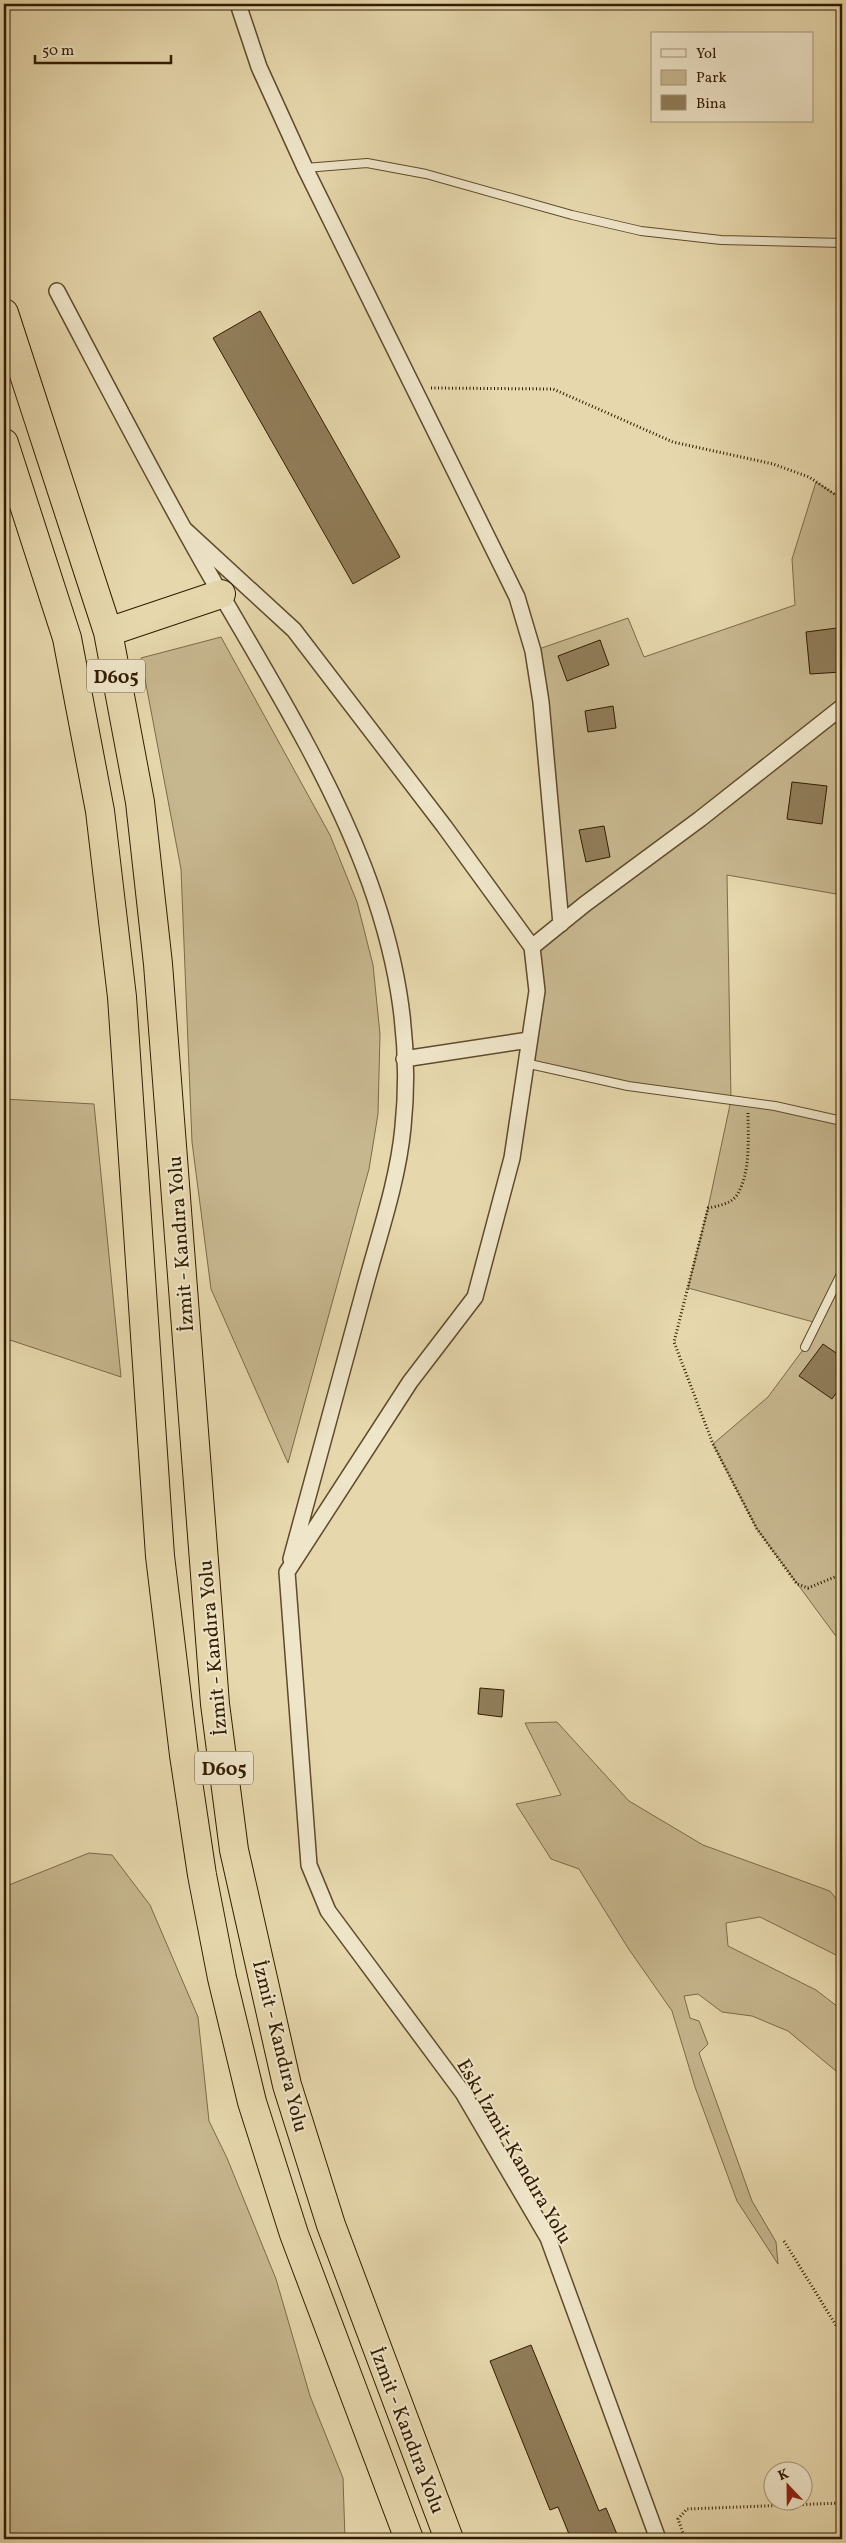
<svg xmlns="http://www.w3.org/2000/svg" width="846" height="2543" viewBox="0 0 846 2543" font-family="Vollkorn,serif">
  <style>
    .green { fill: #c7b78f; stroke: #7c6a48 }
    .building { fill: #907d59; stroke: #321c00 }
    .lines { fill: none; stroke-linecap: round; stroke-linejoin: round }
    .lane-casing { stroke: #5f4b2b; stroke-width: 10 }
    .street-casing { stroke: #5f4b2b; stroke-width: 18 }
    .highway-casing { stroke: #321c00; stroke-width: 30 }
    .path { stroke: #321c00; stroke-width: 3; stroke-dasharray: 1 2.5; stroke-linecap: butt }
    .lane { stroke: #efe5c9; stroke-width: 8 }
    .street { stroke: #efe5c9; stroke-width: 15 }
    .highway { stroke: #e6d7ac; stroke-width: 28 }
    .labels { text-anchor: middle; stroke-width: 4; stroke-linejoin: round; paint-order: stroke }
    .shield { fill: #efe5c9; stroke: #6b583c; stroke-width: 1 }
    .shield-label { font-size: 19px; font-weight: bold; fill: #321c00 }
    .street-label { font-size: 20px; fill: #321c00; stroke: #efe5c9 }
  </style>
  <rect width="100%" height="100%" fill="#e6d7ac"/>
  <filter id="stains"><feTurbulence type="fractalNoise" baseFrequency=".004" numOctaves="4"/><feColorMatrix values="0 0 0 0 .2 0 0 0 0 .09 0 0 0 0 .02 0 0 0 .5 -.17"/></filter>
  <radialGradient id="worn" r=".72"><stop offset=".6" stop-color="#630" stop-opacity="0"/><stop offset="1" stop-color="#630" stop-opacity=".3"/></radialGradient>
  <path class="green" d="M816 482 842 499V895L727 875 731 1100 842 1121V1639L835 1635 757 1529 713 1444 768 1397 805 1347 817 1323 688 1288 708 1208 731 1100 628 1086 525 1063 532 947 561 924 533 651 628 618 644 657 795 605 792 559Z
    M221 637 330 835 357 902 373 965 380 1034 378 1114 369 1169 288 1463 211 1289 192 1142 181 869 141 658Z
    M4 1099 94 1104 121 1377 4 1338Z
    M557 1722 629 1801 703 1845 830 1891 842 1906V1958L760 1917 726 1923 728 1946 816 1990 842 2010V2076L788 2031 752 2016 722 2012 698 1994 684 1996 690 2018 699 2021 708 2044 699 2053 752 2201 776 2242 778 2264 737 2201 695 2087 672 2011 628 1948 579 1869 551 1859 516 1804 561 1795 525 1723Z
    M89 1853 112 1855 150 1905 198 2017 209 2121 227 2158 276 2279 310 2396 343 2478 345 2539H4V1887Z"/>
  <path class="building" d="M260 311 400 557 353 584 213 338Z
    M837 628 841 672 810 674 806 632Z
    M600 640 609 665 567 681 558 656Z
    M613 706 616 728 588 732 585 711Z
    M792 782 827 786 822 824 787 819Z
    M604 826 610 857 586 862 579 830Z
    M823 1344 842 1357V1385L832 1399 799 1376Z
    M480 1688 504 1690 502 1717 478 1714Z
    M531 2345 599 2511 606 2508 619 2539H571L558 2507 550 2510 490 2361Z"/>
  <g class="lines">
    <defs>
      <path id="lane" d="M305 168 367 163 426 174 572 215 641 231 721 240 842 243
        M525 1063 628 1086 775 1106 842 1121
        M805 1347 842 1272"/>
      <path id="street" d="M238 4 259 67 305 168 517 597 533 651 541 702 561 924
        M57 291C105 382 152 473 203 563 304 741 425 912 403 1127 398 1181 379 1235 365 1287 340 1378 316 1468 291 1559
        M184 529 294 630 444 826 532 947 537 991 512 1158 475 1297 410 1382 287 1572 309 1865 328 1911 463 2093 548 2238 658 2539
        M532 947 585 904 700 819 842 707
        M404 1059 529 1040"/>
      <path id="highway" d="M4 313 108 632 140 802 158 964 215 1704 234 1850 287 2085 331 2225 449 2539
        M4 443 67 638 100 811 122 997 160 1556 184 1755 202 1875 222 1978 252 2102 294 2234 409 2539
        M108 632 221 594"/>
    </defs>
    <use href="#lane" class="lane-casing"/>
    <use href="#street" class="street-casing"/>
    <use href="#highway" class="highway-casing"/>
    <path class="path" d="M431 388 553 389 673 442 773 464 809 477 842 499
      M748 1113C748 1139 751 1172 737 1195 731 1204 718 1206 708 1208L674 1342 713 1444 757 1529 797 1584 808 1588 842 1574
      M784 2241 842 2335
      M685 2539 678 2519 687 2509 842 2503"/>
    <use href="#lane" class="lane"/>
    <use href="#street" class="street"/>
    <use href="#highway" class="highway"/>
  </g>
  <g class="labels">
    <g class="shield">
      <rect x="87" y="659.5" width="58" height="33" rx="4"/>
      <rect x="195" y="1751.5" width="58" height="33" rx="4"/>
    </g>
    <g class="shield-label">
      <text x="116" y="683">D605</text>
      <text x="224" y="1775">D605</text>
    </g>
    <g class="street-label">
      <text transform="translate(180 1244) rotate(-94)" y="7">İzmit - Kandıra Yolu</text>
      <text transform="translate(212 1648) rotate(-95)" y="7">İzmit - Kandıra Yolu</text>
      <text transform="translate(281 2046) rotate(76)" y="7">İzmit - Kandıra Yolu</text>
      <text transform="translate(515 2151) rotate(60)" y="7">Eskı İzmit-Kandıra Yolu</text>
      <text transform="translate(408 2430) rotate(69)" y="7">İzmit - Kandıra Yolu</text>
    </g>
  </g>
  <rect width="846" height="2543" fill="none" stroke="#e6d7ac" stroke-width="20"/>
  <rect x="5" y="5" width="836" height="2533" fill="none" stroke="#321c00" stroke-width="2.5"/>
  <rect x="10" y="10" width="826" height="2523" fill="none" stroke="#321c00"/>
  <rect x="651" y="32" width="162" height="90" fill="#efe5c9" stroke="#a39579"/>
  <rect x="661" y="49" width="25" height="8" fill="#efe5c9" stroke="#a39579"/>
  <text x="696" y="58" font-size="15" fill="#321c00">Yol</text>
  <rect x="661" y="70" width="25" height="15" fill="#c7b78f" stroke="#a39579"/>
  <text x="696" y="82" font-size="15" fill="#321c00">Park</text>
  <rect x="661" y="95" width="25" height="15" fill="#907d59" stroke="#a39579"/>
  <text x="696" y="108" font-size="15" fill="#321c00">Bina</text>
  <g transform="translate(788 2486) rotate(338)"><circle r="24" fill="#efe5c9" stroke="#a39579"/>
  <path d="M0-4L9 19L0 12L-9 19Z" fill="#8f2418"/>
  <text y="-8" font-size="14" font-weight="bold" text-anchor="middle" fill="#321c00">K</text>
  </g>
  <path d="M35 55v8h136v-8" fill="none" stroke="#321c00" stroke-width="2.5"/>
  <text x="42" y="55" font-size="15" fill="#321c00" stroke="#efe5c9" stroke-width="4" paint-order="stroke">50 m</text>
  <rect width="100%" height="100%" filter="url(#stains)"/>
  <rect width="100%" height="100%" fill="url(#worn)"/>
</svg>
